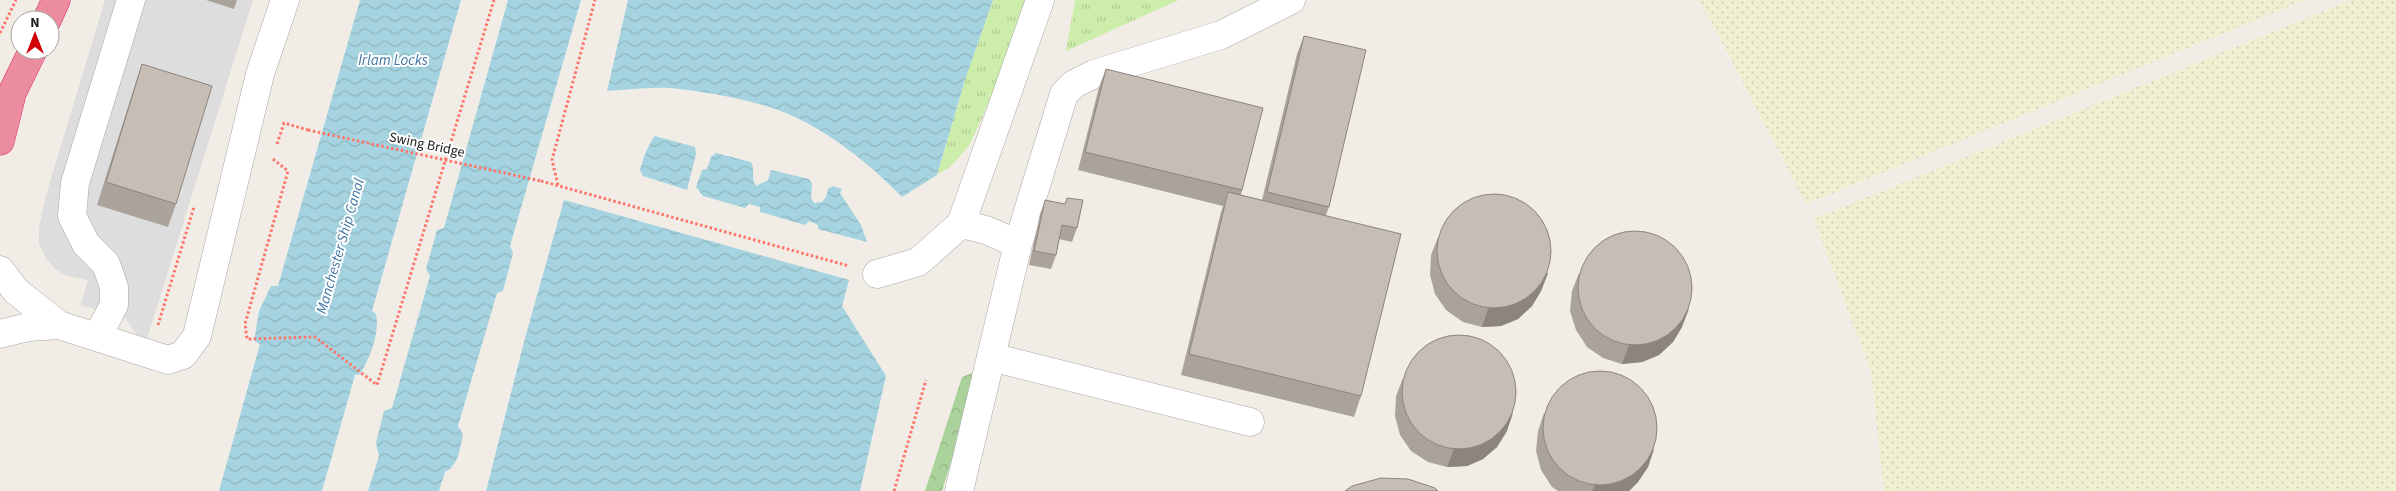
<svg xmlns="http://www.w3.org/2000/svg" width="2396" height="491" viewBox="0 0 2396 491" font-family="'Source Sans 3',sans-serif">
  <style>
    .residential { fill: #dedddd }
    .farmland { fill: url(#farmland-dots) }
    .grass { fill: url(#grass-tufts) }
    .forest { fill: url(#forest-crowns) }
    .water { fill: url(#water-waves) }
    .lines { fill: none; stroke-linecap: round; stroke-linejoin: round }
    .minor-casing { stroke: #a7a7a7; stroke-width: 29 }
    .highway-casing { stroke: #e22067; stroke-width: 29 }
    .path { stroke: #ff7569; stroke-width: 3; stroke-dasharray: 2.5 2.5; stroke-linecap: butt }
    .minor { stroke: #fff; stroke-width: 28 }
    .highway { stroke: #eb8c9f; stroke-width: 28 }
    .path-bridge { stroke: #ff7569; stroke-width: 3; stroke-dasharray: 2.5 2.5; stroke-linecap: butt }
    .wall { fill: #aaa39c }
    .shaded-wall { fill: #8b847f }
    .building { fill: #c6bdb5; stroke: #8b847f }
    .labels { text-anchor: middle; stroke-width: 4; stroke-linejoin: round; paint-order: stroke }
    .street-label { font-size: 14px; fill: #202020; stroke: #fff }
    .water-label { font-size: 15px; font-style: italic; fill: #4276a5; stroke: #fff }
  </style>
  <defs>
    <pattern id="farmland-dots" width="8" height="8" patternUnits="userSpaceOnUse" patternTransform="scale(1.25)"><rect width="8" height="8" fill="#eff0d1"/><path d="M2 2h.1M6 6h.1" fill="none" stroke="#cdceb3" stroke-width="1.8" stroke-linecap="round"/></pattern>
    <pattern id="grass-tufts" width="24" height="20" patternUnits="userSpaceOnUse" patternTransform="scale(1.25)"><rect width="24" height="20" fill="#cdedab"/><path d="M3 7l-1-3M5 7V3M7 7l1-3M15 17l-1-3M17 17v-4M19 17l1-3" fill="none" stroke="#b0cb93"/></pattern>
    <pattern id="forest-crowns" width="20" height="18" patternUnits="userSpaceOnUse" patternTransform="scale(1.25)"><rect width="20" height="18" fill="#abd29a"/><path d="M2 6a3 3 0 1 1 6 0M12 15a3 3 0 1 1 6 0" fill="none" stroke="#93b484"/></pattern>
    <pattern id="water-waves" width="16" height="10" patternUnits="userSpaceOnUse" patternTransform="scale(1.25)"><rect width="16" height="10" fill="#a5d4e0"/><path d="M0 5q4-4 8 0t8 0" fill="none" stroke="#8eb6c0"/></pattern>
  </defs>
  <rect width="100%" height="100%" fill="#f1ede6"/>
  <path class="residential" d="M105 0H253L146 342 138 337 126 319 81 305 88 280 64 275 55 269 45 257 39 244V227L46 195Z"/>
  <path class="farmland" d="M1700 0H2305L1806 204Z
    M2351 0H2396V491H1884L1871 372 1814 219Z"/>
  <path class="grass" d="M993 0H1027L1010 56 969 146 950 167 937 175 965 80Z
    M1075 0H1179L1066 51Z"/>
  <path class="forest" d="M980 370 942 491H925L962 377Z"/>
  <path class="water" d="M360 0H461L372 311 376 314C380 333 370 358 360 374L355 375 322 491H219L260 344 254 341 259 311 271 286H278Z
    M508 0H581L510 246 513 253 503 291 497 293 458 426 463 434C460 448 459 465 445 472L439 491H368L379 456 376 443 384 411 392 408 430 276 426 269 437 230 444 228Z
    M628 0H993L965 80 937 175 902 197C869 163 825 128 781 111 753 100 698 90 668 88 648 87 627 90 607 91Z
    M655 136 695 147 696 154 687 190 643 176 640 170C643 158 648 145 655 136Z
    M716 153 751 162C756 171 750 178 756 186L768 180 771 170 809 179 812 184 811 197 814 203 822 202 826 197 828 189 833 186 842 189 840 193 861 225 867 242 818 229V225L809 221 805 225 760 212V207L749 204 745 208 703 196 696 187 702 170 707 169 711 157Z
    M564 200 849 280 842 306 886 376 860 491H486L525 338Z"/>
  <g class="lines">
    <defs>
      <path id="minor" d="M1018 244 1064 94 1074 84 1094 74 1221 35 1291 0
        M0 270 16 291 59 325 168 360 183 355 197 336 260 74 285 0
        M877 274 918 262 961 224 1040 0
        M0 334 28 327 59 325
        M97 337 114 305V287L106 264 86 244 72 216 75 183 131 0
        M991 357 1250 422
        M959 491 1018 244 986 230 961 224"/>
      <path id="highway" d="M47 20 56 0
        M0 141 12 93 33 50"/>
    </defs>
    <use href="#minor" class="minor-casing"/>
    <use href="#highway" class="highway-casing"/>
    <path class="path" d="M0 33 16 0
      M277 144 284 123 308 130
      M273 159 288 171 245 324 247 339 315 337 377 385 494 0
      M541 181 849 266
      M558 185 552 160 595 0
      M158 325 194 207
      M894 491 926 380"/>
    <use href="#minor" class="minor"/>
    <use href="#highway" class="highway"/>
    <path class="path-bridge" d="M308 130 541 181"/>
  </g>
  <path class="wall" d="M206 0H237L234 9Z
    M1304 36 1329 207 1326 215 1361 396 1354 417 1181 375 1221 212 1223 206 1078 170 1099 87 1106 69 1242 190 1241 195 1262 200 1297 54Z
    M142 64 176 204 168 227 97 205 134 88Z
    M1067 198 1077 228 1072 242 1059 239 1056 255 1051 269 1029 265 1040 214 1045 200 1065 204Z
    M1438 237 1548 273 1541 291 1532 306 1518 319 1501 326 1482 327 1463 322 1446 310 1435 294 1430 275 1431 255Z
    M1579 273 1682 327 1673 342 1659 355 1642 362 1622 364 1603 358 1587 347 1576 330 1570 311 1572 291Z
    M1403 378 1507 431 1497 447 1483 459 1467 466 1447 467 1428 462 1411 451 1400 435 1395 416 1396 396Z
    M1544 413 1654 449 1648 467 1638 482 1629 491H1558L1552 487 1541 470 1536 451 1538 431Z"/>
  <path class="shaded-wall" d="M1548 273 1541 291 1532 306 1518 319 1501 326 1482 327 1488 309Z
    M1689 309 1682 327 1673 342 1659 355 1642 362 1622 364 1629 345Z
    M1513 413 1507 431 1497 447 1483 459 1467 466 1447 467 1454 449Z
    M1654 449 1648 467 1638 482 1629 491H1592L1595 485Z"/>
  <path class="building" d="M1304 36 1366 50 1329 207 1267 192Z
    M142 64 212 86 176 204 106 182Z
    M1106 69 1263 108 1242 190 1085 152Z
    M1228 192 1401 234 1361 396 1189 354Z
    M1437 251a57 57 0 1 1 114 0a57 57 0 1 1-114 0Z
    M1067 198 1083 200 1077 228 1062 225 1056 255 1034 251 1045 200 1065 204Z
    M1578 288a57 57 0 1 1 114 0a57 57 0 1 1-114 0Z
    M1402 392a57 57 0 1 1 114 0a57 57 0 1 1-114 0Z
    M1543 428a57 57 0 1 1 114 0a57 57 0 1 1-114 0Z
    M1381 478 1408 479 1435 488 1438 491H1345L1352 486Z"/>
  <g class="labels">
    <g class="street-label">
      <text transform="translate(427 144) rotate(12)" y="5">Swing Bridge</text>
    </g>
    <g class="water-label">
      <text x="393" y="65">Irlam Locks</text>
      <text transform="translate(340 246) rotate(-74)" y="5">Manchester Ship Canal</text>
    </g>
  </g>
  <g transform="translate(35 35)"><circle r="24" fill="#ffffff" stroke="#a6a6a6"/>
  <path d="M0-4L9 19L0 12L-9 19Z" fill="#d00005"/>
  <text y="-8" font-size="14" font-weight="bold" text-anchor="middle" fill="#202020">N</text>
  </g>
</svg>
